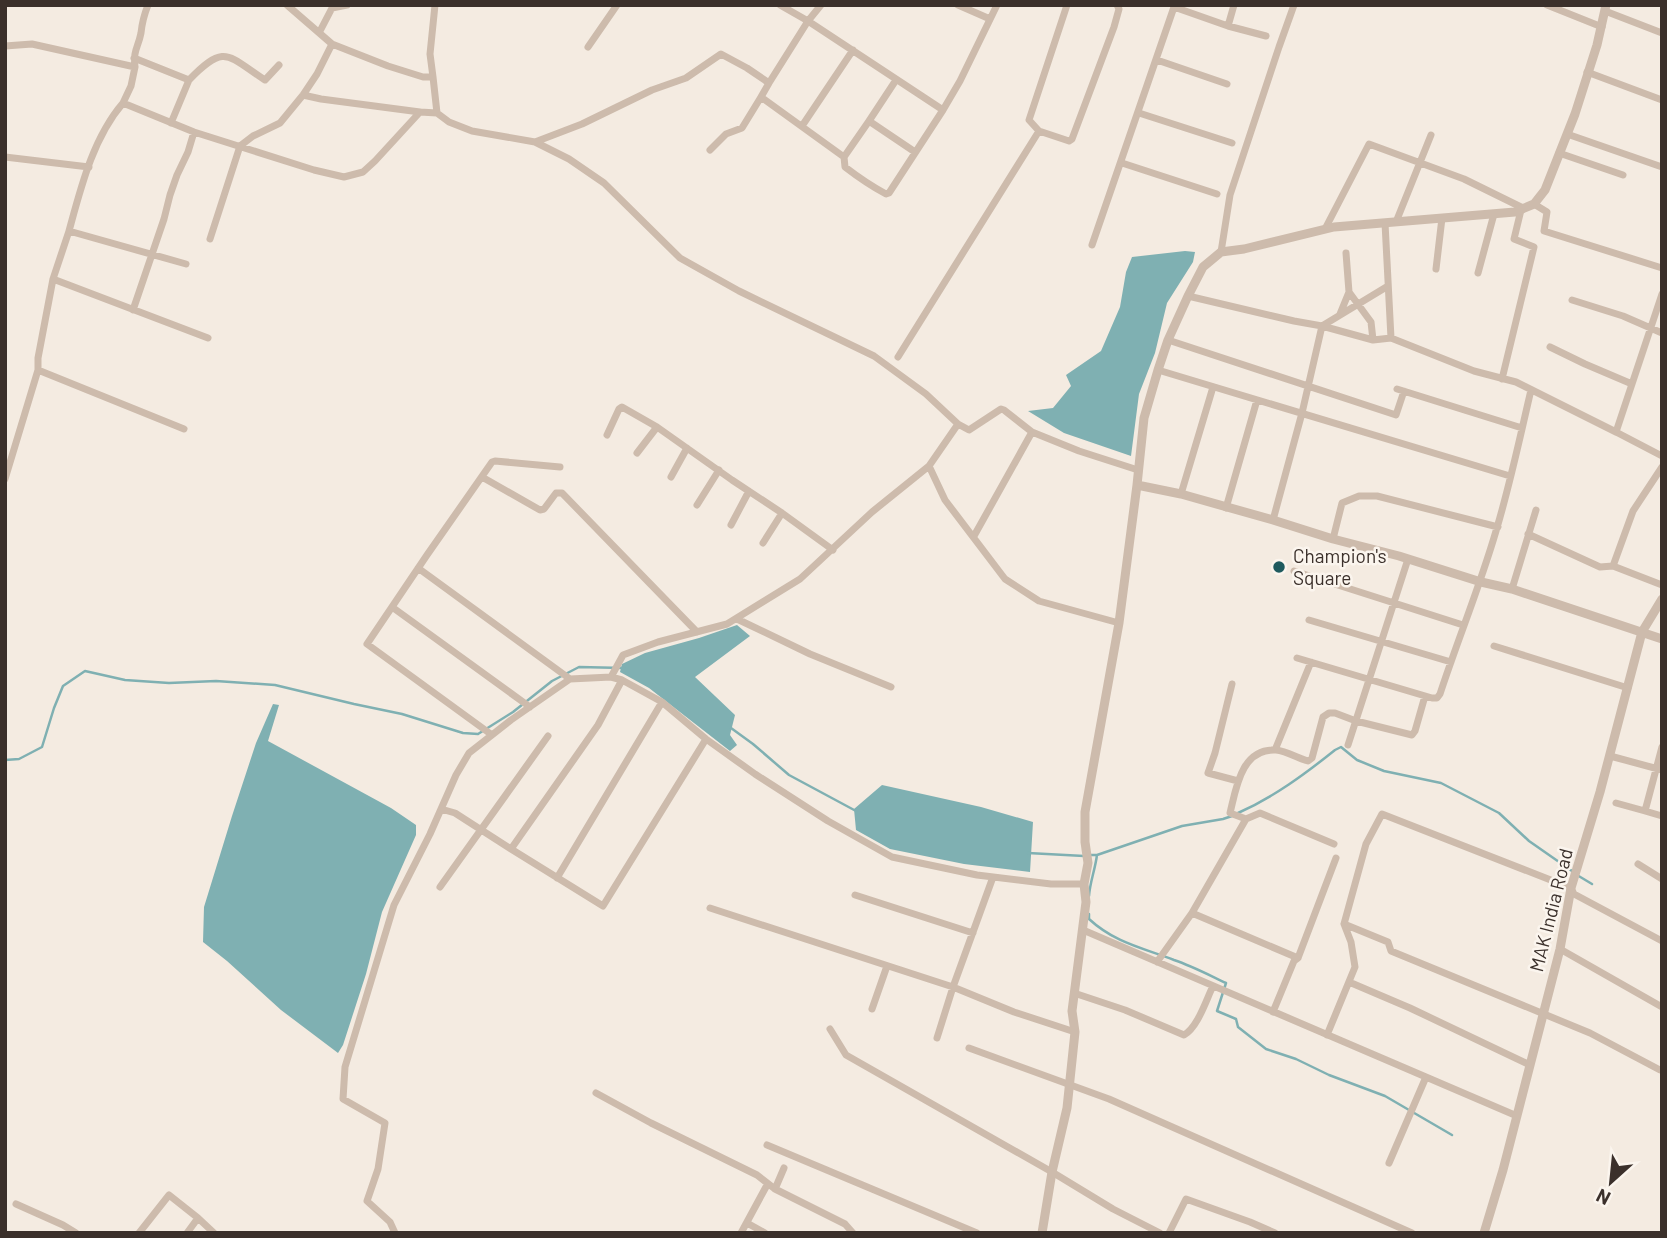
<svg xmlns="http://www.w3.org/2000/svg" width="1667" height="1238" viewBox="0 0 1667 1238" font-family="Barlow,sans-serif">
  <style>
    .water { fill: #7fb0b2 }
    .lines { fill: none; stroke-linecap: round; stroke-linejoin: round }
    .stream { stroke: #7fb0b2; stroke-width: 2.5 }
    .minor { stroke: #cdbbac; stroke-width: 7 }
    .tertiary { stroke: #cdbbac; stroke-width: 9 }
    .poi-dot { fill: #1f5a5e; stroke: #fbf5ee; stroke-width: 2.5 }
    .labels { text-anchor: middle; stroke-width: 5; stroke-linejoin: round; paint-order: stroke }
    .poi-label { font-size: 19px; fill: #3b302b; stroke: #fbf5ee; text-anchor: start }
    .street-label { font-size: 19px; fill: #3b302b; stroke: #fbf5ee }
  </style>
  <rect width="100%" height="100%" fill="#f4ebe1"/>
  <path class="water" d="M1185 251 1195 252 1193 262 1167 303 1155 353 1139 394 1131 456 1064 433 1028 411 1053 408 1071 386 1066 375 1101 351 1120 307 1126 272 1132 257Z
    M737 625 750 636 695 677 735 715 730 735 737 745 730 751 649 688 620 672 622 664 645 653 699 638Z
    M273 704 279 705 268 741 391 808 416 825V835L382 912 366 974 343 1045 338 1053 281 1010 227 961 203 942 204 907 232 816 256 743Z
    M882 785 981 807 1033 822 1030 872 964 864 890 849 856 830 854 809Z"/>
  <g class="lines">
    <path class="stream" d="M731 728 753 744 789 775 856 811
      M5 760 19 759 42 747 54 708 63 686 85 671 125 680 169 683 216 681 275 685 354 704 402 714 463 733 478 734 513 712 552 681 579 667 624 668
      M1238 813C1274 797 1305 774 1335 750L1341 747 1357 760 1384 771 1441 783 1499 813 1529 841 1572 871
      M1028 853 1084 856
      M1091 855H1097L1182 826 1223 819 1232 816
      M1577 875 1592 884
      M1089 896C1090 882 1095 870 1097 855
      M1089 914V919C1115 943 1143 948 1174 960 1192 966 1209 975 1226 983L1217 1011 1236 1019 1238 1027 1266 1049 1296 1059 1329 1075 1385 1096 1452 1135"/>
    <path class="minor" d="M287 5 332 44 388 66 423 77H433L437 113 449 122 472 131 535 142 569 159 604 183 680 258 739 291 874 356 926 394 958 424 929 466 945 500 1005 579 1039 601 1119 623
      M780 5 808 21 943 110
      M958 5 990 19
      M1067 5 1029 120 1039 131 1069 141 1072 139 1114 27 1119 9 1117 5
      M1547 5 1602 27
      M1605 11 1662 33
      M1228 26 1234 5
      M319 33 332 8 347 5
      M5 46 32 44 135 67C133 50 138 48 141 33 142 23 144 15 148 5
      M588 47 617 5
      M134 58 189 80C225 43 227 55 265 80L279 65
      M1157 60 1227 84
      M135 67 131 86 123 103 194 132 314 170 344 177 363 172 375 161 420 112 437 113
      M1587 72 1662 100
      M433 77 430 54 435 5
      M769 83 761 97 844 157 845 167C858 177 871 186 886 194L889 193 943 110 960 81 997 5
      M303 95 321 99 420 112
      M123 103C93 138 81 187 69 231L186 264
      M1139 113 1232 143
      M869 121 896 80
      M171 123 189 80
      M802 126 853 50
      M1567 134 1662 167
      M535 142 582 124 652 90 686 78 721 54 747 68 769 83 808 21 821 5
      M710 150 726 134 742 128 761 97
      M1559 153 1623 175
      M5 157 89 167
      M844 157 869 121 915 152
      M1122 163 1217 194
      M1534 204 1547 212 1544 231 1662 268
      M1396 222 1431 135
      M1385 223 1391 338
      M1325 229 1369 144 1464 179 1523 208
      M210 239 240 146 253 136 280 123 303 95 317 74 332 44
      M1092 245 1174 7 1228 26 1266 36
      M1221 252 1230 195 1279 47 1294 5
      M1346 253 1349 292 1371 322 1373 340
      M1436 269 1442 218
      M1478 273 1494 214
      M53 279 208 338
      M1662 294 1616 432 1662 456
      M1188 296 1294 321 1322 326 1373 340 1391 338 1474 371 1516 382 1616 432
      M1572 300 1623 316 1662 333
      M133 310 164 219 170 195 177 175 188 152 194 132
      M1340 314 1349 292
      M1168 340 1396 415 1404 391
      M1550 347 1585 364 1632 384
      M898 357 1039 131
      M38 370 184 429
      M1158 370 1510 476
      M1502 379 1534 247 1514 239 1521 210
      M1397 389 1522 428
      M958 424 969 430 1001 409 1004 410 1032 432 1079 451 1138 470
      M607 435 619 409 622 407 657 427 732 480 782 513 833 550
      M637 453 657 427
      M482 477 540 510 544 509 556 493H562L697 632
      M671 477 687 448
      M5 479 38 370V358L53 279 69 231
      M1181 494 1213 387
      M697 505 719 470
      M1226 508 1257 400
      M1273 520 1302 413 1322 326 1388 286
      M731 525 749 491
      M1528 534 1600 567 1613 566 1662 585
      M974 536 1032 432
      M1333 539 1342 503 1359 496H1377L1498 527
      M763 543 782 513
      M1613 566 1633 511 1662 467
      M418 568 570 679
      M1294 571 1463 625
      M1512 589 1536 510
      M392 607 530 707
      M737 619 810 654 891 687
      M1309 620 1451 662
      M1494 646 1628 688
      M1297 658 1432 698H1437L1440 694C1458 639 1480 586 1496 531 1510 485 1520 437 1531 390
      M611 677 623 655 658 642 727 624 800 579 872 512 929 466
      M1232 684 1215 753 1208 773 1238 781
      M492 735 367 644 427 555 492 462 495 461 560 467
      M1348 745 1408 559
      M1275 750 1311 662
      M1610 756 1662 770
      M1616 803 1645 811 1662 747
      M441 809 455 813 511 849 598 725 622 680
      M1645 811 1662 816
      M1334 844 1260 813 1246 819 1230 813C1236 789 1241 748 1276 750 1286 751 1298 758 1308 761L1312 758 1323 717 1329 713H1335L1356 721 1412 735 1415 731 1425 696
      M511 849 603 906 706 739
      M1638 864 1662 879
      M557 878 662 702
      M440 887 548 736
      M855 895 973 933
      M710 908 953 987 993 877
      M1192 913 1246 819
      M1083 930 1517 1116
      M1662 941 1574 894 1571 888 1382 814 1366 844 1344 924 1388 942 1391 951 1590 1033 1660 1070 1662 1069
      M1560 949 1662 1007
      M1157 962 1192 913 1298 958 1336 858
      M1349 982 1410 1008 1530 1065
      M1074 993 1125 1010 1184 1035C1198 1027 1206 1000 1213 986
      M872 1009 887 966
      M1273 1012 1294 961 1298 958
      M830 1029 846 1055 1052 1172 1113 1209 1160 1233
      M1327 1035 1355 967 1351 942 1344 924
      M937 1038 953 987 1014 1012 1075 1032
      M969 1048 1109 1099 1412 1233
      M596 1093 651 1123 757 1175 775 1189 845 1224 853 1233
      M767 1145 977 1233
      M1389 1163 1426 1077
      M775 1189 784 1168
      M16 1204 63 1225 76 1233
      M747 1223 765 1233
      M139 1233 169 1195 198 1218
      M187 1233 198 1218 214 1233
      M395 1233 390 1222 367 1201 378 1169 385 1123 343 1099 345 1067 394 905 430 834 456 775 469 753 511 720 570 679 611 677 622 680 662 702 706 739 755 774 828 821 892 857 977 875 1051 884H1084
      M741 1233 767 1185
      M1169 1233 1186 1199 1250 1222 1275 1233"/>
    <path class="tertiary" d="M1137 485 1181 494 1273 520 1333 539 1399 556 1481 582 1512 589 1662 639
      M1042 1233 1052 1172 1067 1108 1075 1032 1072 1011 1086 902 1084 884 1088 863 1085 842V812L1119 623 1137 485 1144 418 1158 370 1168 340 1188 296 1203 267 1221 252 1244 249 1334 227 1515 212 1534 204 1545 190 1575 114 1597 45 1606 5
      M1484 1233 1503 1170 1560 949 1571 888 1600 792 1642 632 1662 599"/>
  </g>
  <circle class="poi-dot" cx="1279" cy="567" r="7"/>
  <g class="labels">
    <g class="poi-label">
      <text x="1293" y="563">Champion's<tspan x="1293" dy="22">Square</tspan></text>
    </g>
    <g class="street-label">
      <text transform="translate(1551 910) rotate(-76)" y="7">MAK India Road</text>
    </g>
  </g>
  <rect width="1667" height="1238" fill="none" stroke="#3b302b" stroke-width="14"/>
  <g transform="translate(1611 1182) rotate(207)" stroke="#fbf5ee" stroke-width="5" paint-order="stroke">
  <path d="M0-5L12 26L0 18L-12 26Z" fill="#3b302b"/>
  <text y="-10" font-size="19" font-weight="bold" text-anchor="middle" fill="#3b302b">N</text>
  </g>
</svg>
